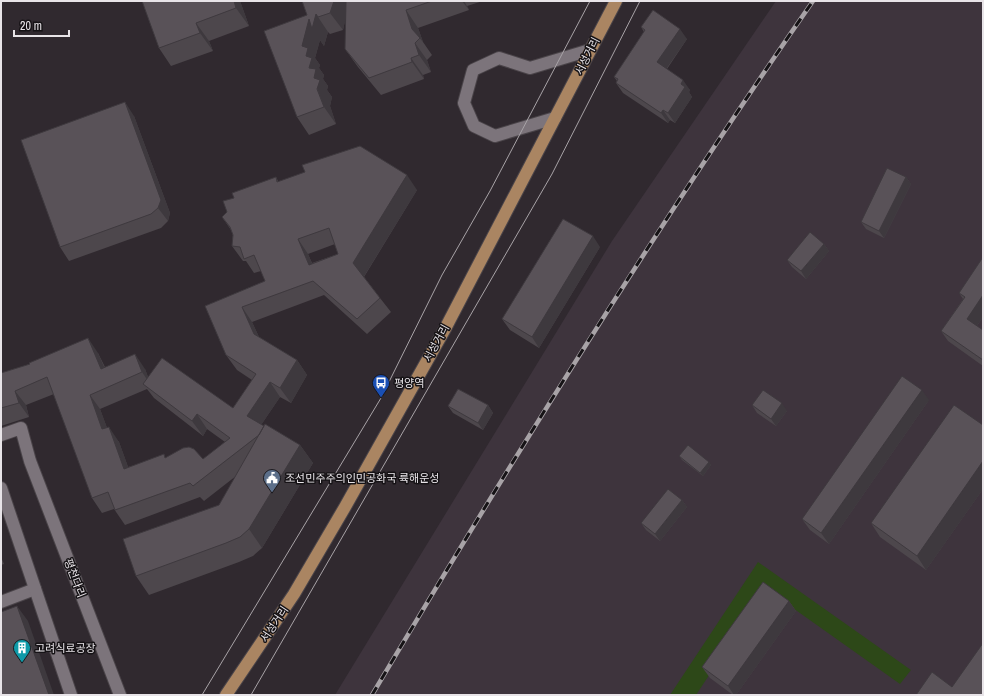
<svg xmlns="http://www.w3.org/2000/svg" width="984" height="696" viewBox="0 0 984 696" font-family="'Archivo Narrow','Noto Sans KR',sans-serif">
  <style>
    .built { fill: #3e343d }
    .green { fill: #2d4818 }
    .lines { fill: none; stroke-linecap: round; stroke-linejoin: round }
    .street-casing { stroke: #4a4449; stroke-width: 14 }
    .secondary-casing { stroke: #4a4449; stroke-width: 14 }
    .primary-casing { stroke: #4a4449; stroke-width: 14 }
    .street { stroke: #7c747b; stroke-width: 12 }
    .secondary { stroke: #7c747b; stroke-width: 12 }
    .primary { stroke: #aa8562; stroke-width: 12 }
    .tram { stroke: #a8a3a7; stroke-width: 1 }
    .rail-casing { stroke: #a8a3a7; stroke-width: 4.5 }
    .rail { stroke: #161316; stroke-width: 3; stroke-dasharray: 9; stroke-linecap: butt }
    .wall { fill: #4d474c; fill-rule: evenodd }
    .shaded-wall { fill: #3e393e }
    .building { fill: #595258; stroke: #3e393e; fill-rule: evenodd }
    .labels { text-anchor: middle; stroke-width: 3; stroke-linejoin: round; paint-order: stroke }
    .street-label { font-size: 11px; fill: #e8e4e8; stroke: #161316 }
    .poi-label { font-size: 11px; fill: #e8e4e8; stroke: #161316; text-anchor: start }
  </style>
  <rect width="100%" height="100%" fill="#30292f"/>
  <path class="built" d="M776 1H983V695H335L612 241Z"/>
  <path class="green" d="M758 562 911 670 900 684 766 589 696 695H670Z"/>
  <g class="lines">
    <defs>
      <path id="street" d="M555 118 495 136 474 126 464 103 473 70 499 58 530 68 590 50
        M1 602 35 589"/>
      <path id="secondary" d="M1 435 21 428 30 461 120 695
        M1 488 71 695"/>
      <path id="primary" d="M226 695 294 594 345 507 446 327 616 1"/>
    </defs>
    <use href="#street" class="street-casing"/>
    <use href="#secondary" class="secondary-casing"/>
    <use href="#primary" class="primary-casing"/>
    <use href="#street" class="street"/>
    <use href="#secondary" class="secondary"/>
    <use href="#primary" class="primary"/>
    <path class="tram" d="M202 695 381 398 442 275 490 191 590 1
      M251 695 552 174 640 1"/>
    <defs>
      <path id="rail" d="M372 695C512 459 657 226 813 1"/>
    </defs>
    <use href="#rail" class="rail-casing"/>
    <use href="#rail" class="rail"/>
  </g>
  <path class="wall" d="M142 1H240L249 26 209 41 213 51 171 66 159 48Z
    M302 1H483L467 6 469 10 418 28 423 42 432 55 427 60 431 72 423 75 424 79 381 95 358 67 345 49 346 16 343 30 330 34 328 32 324 46 320 40 315 58 320 65 319 68 324 75 323 79 328 86 327 90 332 97 330 106 336 124 309 135 297 117 307 15Z
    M641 27 687 39 667 69 690 90 689 92 692 97 675 123 670 120 668 123 623 93 616 83 617 81 614 77 644 32Z
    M134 116 170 213 168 221 161 228 69 261 60 247Z
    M276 177 278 181 417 190 364 277 380 298 391 312 367 334 324 295 252 322 259 337 297 360 307 375 291 403 280 397 261 425 300 445 313 463 262 548 253 556 239 562 149 595 136 576 219 505 236 476 204 501 200 497 125 525 114 509 102 513 92 498 54 394 26 405 29 417 1 426V373L30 364 98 353 105 367 145 369 148 377 233 408 252 380 237 370 226 355 205 306 265 281 261 271 254 273 246 261H243L232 246 233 235 231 230 222 217 227 212 234 198ZM335 244 338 254 312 263 308 254ZM147 389 154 398 203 436 207 429 225 442 203 459 166 458 128 467 119 442 107 428 100 409Z
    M906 177 911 184 884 238 866 229 861 222Z
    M824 244 829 251 806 279 792 267 787 260Z
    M600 247 539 348 510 330 502 319Z
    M983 257V317L977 326 983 330V366L948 341 941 331 963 299 959 293Z
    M929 400 829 544 810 530 802 519Z
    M488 405 493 413 483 430 453 413 448 406Z
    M752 405 787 411 776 426 757 413Z
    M983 425V489L926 570 880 537 871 523Z
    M679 456 709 462 711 465 703 476 682 460Z
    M682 500 687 507 660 541 646 530 641 523Z
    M1 557 4 564 1 565Z
    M789 601 796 611 736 695H733L710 678 702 667Z"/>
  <path class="shaded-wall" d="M234 1H240L249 26 236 8Z
    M334 1H350L343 30 330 13Z
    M462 1H464L467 6 469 10Z
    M406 10 418 28 423 42 412 29Z
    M316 14 328 32 324 46 320 40 315 58 320 65 319 68 324 75 323 79 328 86 327 90 332 97 330 106 336 124 324 107 302 46 309 19Z
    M196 23 209 41 213 51 200 33Z
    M680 29 687 39 664 72 657 62Z
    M415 43 427 60 431 72 419 55Z
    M411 58 423 75 424 79 412 62Z
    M683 80 690 90 689 92 692 97 675 123 668 113 681 84Z
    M125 102 134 116 170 213 168 221 158 208Z
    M663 110 670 120 668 123 661 113Z
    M407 175 417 190 363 278 353 263Z
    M906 177 911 184 884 238 879 231Z
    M593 236 600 247 539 348 532 337Z
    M298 239 308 254 319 280 309 265Z
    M824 244 829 251 806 279 801 271Z
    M983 295V317L974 330 967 319Z
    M242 307 252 322 264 348 254 334Z
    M88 338 98 353 111 383 101 369Z
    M135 354 145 369 152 387 142 372Z
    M297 360 307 375 291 403 280 388Z
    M270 382 280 397 257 431 247 416Z
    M922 390 929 400 829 544 821 533Z
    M15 391 26 405 29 417 19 403Z
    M90 395 100 409 113 444 102 429Z
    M782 403 787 411 776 426 771 419Z
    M488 405 493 413 483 430 478 423Z
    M197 414 207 429 203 436 192 421Z
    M109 427 119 442 134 483 124 469Z
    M300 445 313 463 262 548 249 529Z
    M983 461V489L926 570 917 556Z
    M709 462 711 465 703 476 700 473Z
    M682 500 687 507 660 541 655 534Z
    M789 601 796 611 736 695H734L728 686Z
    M17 606 28 621 54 695H49Z"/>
  <path class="building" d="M142 1H234L236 8 196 23 200 33 159 48Z
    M302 1H334L330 13 318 17 316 14 312 29 309 19 302 46 308 48 306 56 312 58 309 68 316 69 314 78 320 80 317 89 324 107 297 117 264 31 307 15Z
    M346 1H432L406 10 412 29 420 38 415 43 419 55 411 58 412 62 369 78 345 49Z
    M653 10 680 29 657 62 683 80 681 84 685 87 668 113 663 110 661 113 616 83 618 79 614 77 645 30 641 27Z
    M125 102 161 200 158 208 151 214 60 247 21 140Z
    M360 146 407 175 353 263 380 298 357 319 313 281 242 307 254 334 297 360 280 388 270 382 247 416 264 426 259 435 193 486 190 483 115 510 108 492 92 498 47 377 15 391 19 403 1 408V373L30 364 29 363 88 338 101 369 135 354 142 372 90 395 102 429 109 427 124 469 164 454 165 458 183 448 189 447 194 449 203 459 230 438 197 414 192 421 143 384 162 358 233 408 256 374 226 355 205 306 265 281 254 255 244 259 240 247 232 246 233 235 230 227 222 217 227 212 223 201 234 198 232 193 276 177 277 182 305 172 302 165ZM329 228 338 254 309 265 298 239Z
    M887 168 906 177 879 231 861 222Z
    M563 219 593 236 532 337 502 319Z
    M810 232 824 244 801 271 787 260Z
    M983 257V295L967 319 983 330V360L941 331 965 297 959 293Z
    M902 376 922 390 821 533 802 519Z
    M458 389 488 405 478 423 448 406Z
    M763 390 782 403 771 419 752 405Z
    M954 405 983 425V461L917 556 871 523Z
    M265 424 300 445 249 529 240 537 226 543 136 576 123 539 219 505Z
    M688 445 709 462 700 473 679 456Z
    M668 489 682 500 655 534 641 523Z
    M763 582 789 601 728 686 702 667Z
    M17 606 49 695H1V612Z
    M983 643V695H916L932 672 952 687Z"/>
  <defs>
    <symbol id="bus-pin" viewBox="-11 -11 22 30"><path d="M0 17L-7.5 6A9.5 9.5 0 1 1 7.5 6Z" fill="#1a4fb4" stroke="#161316"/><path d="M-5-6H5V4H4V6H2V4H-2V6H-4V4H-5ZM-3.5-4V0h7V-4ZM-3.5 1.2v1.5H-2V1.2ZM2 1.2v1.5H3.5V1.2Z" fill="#fff"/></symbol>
    <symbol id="civic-pin" viewBox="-11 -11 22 30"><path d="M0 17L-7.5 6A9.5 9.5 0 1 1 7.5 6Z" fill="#5c6f8a" stroke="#161316"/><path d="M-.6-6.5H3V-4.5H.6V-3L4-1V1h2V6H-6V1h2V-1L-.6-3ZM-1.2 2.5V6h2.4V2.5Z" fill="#fff"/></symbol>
    <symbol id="building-pin" viewBox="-11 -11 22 30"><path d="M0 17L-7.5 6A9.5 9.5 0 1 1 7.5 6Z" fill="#0f9aa8" stroke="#161316"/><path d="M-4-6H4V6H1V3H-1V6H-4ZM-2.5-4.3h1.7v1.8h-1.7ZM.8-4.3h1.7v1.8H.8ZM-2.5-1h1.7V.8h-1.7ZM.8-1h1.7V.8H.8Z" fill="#fff"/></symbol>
  </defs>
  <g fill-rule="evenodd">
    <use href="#bus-pin" x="371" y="373" width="20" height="27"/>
    <use href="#civic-pin" x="262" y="468" width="20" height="27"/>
    <use href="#building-pin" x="12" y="638" width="20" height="27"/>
  </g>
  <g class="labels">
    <g class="street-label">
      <text transform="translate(587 56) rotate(-63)" y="4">서성거리</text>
      <text transform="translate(436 343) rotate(-61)" y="4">서성거리</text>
      <text transform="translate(75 578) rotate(69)" y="4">평천다리</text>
      <text transform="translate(274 624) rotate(-56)" y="4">서성거리</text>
    </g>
    <g class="poi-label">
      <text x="394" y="387">평양역</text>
      <text x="285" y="482">조선민주주의인민공화국 륙해운성</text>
      <text x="35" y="652">고려식료공장</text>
    </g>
  </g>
  <rect width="984" height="696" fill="none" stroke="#e8e4e8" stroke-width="4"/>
  <path d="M14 30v6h55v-6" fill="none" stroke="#e8e4e8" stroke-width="2"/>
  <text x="20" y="30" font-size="12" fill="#e8e4e8" stroke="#161316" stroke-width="3" paint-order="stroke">20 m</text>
</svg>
